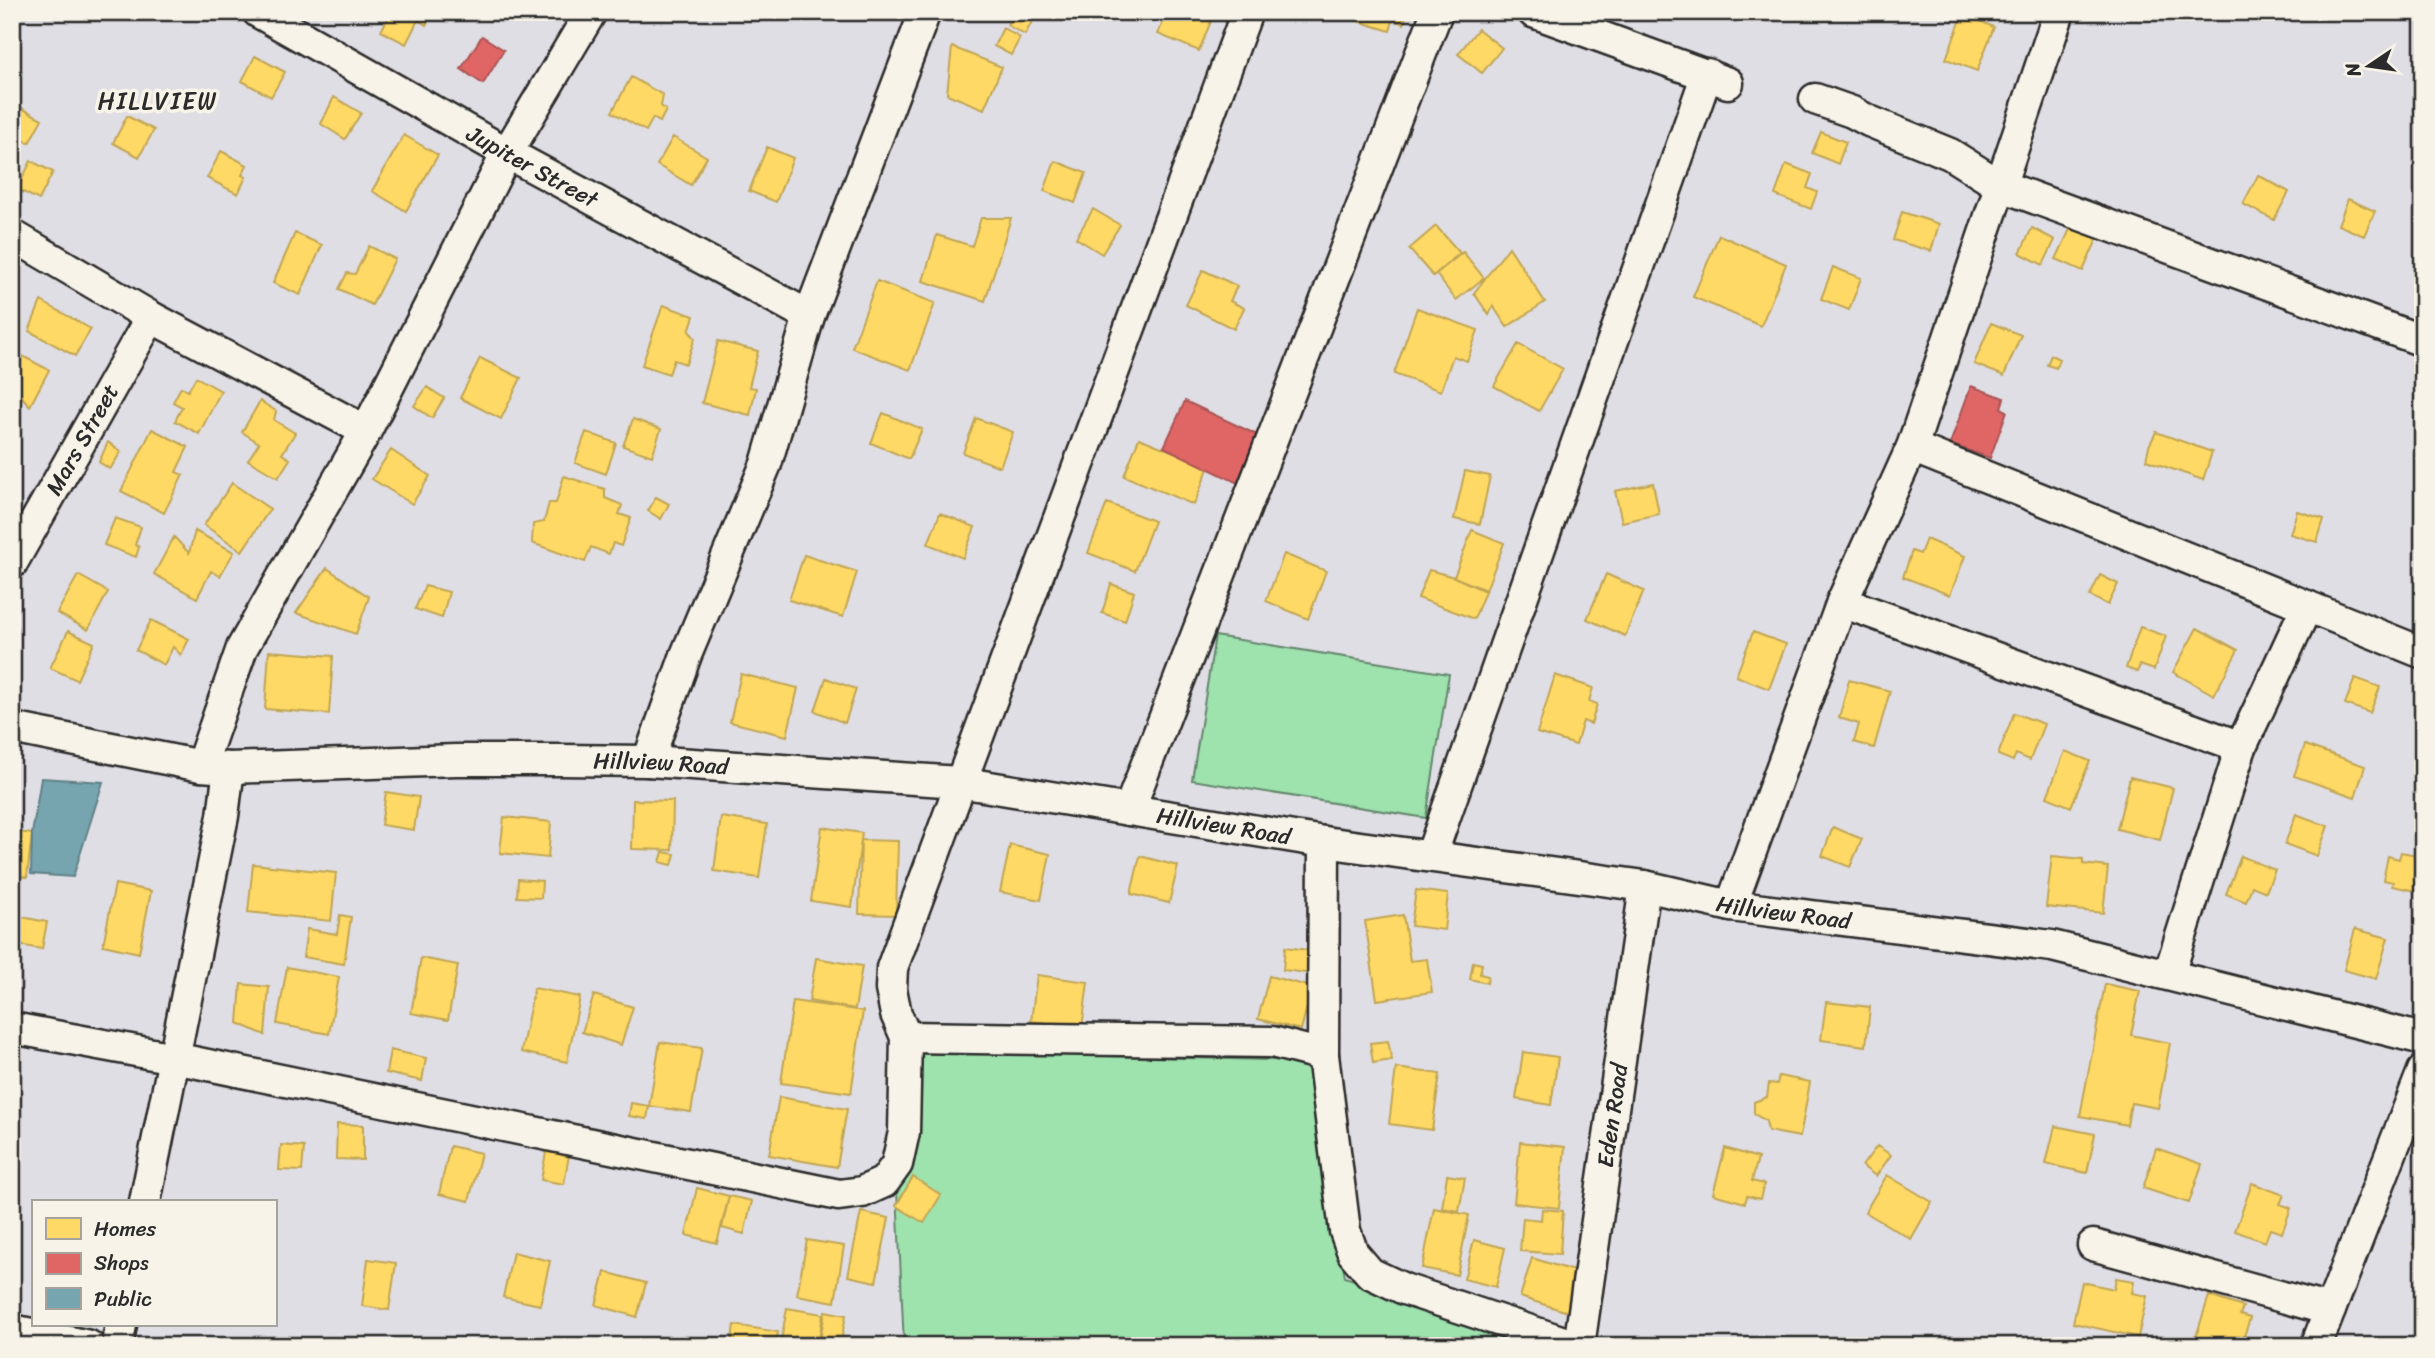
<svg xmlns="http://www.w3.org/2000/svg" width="2435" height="1358" viewBox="0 0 2435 1358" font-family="Sriracha,sans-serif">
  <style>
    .green { fill: #9ee2ae; stroke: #64866c; stroke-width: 2 }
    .homes { fill: #ffd966; stroke: #bfa554; stroke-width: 2 }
    .shops { fill: #e06666; stroke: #aa5454; stroke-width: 2 }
    .public { fill: #76a5af; stroke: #608087; stroke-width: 2 }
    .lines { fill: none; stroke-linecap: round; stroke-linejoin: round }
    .minor-casing { stroke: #2b2b2b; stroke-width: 35 }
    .minor { stroke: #f7f3e8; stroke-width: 30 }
    .labels { text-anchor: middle; stroke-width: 7; stroke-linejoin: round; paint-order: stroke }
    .street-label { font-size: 23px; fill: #2b2b2b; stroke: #f7f3e8 }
    .neighbourhood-label { font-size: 24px; letter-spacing: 2px; fill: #2b2b2b; stroke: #f7f3e8 }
  </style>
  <rect width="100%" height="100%" fill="#e0dee5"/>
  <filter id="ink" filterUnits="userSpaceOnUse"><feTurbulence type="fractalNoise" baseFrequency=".0143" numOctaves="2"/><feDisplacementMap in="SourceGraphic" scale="14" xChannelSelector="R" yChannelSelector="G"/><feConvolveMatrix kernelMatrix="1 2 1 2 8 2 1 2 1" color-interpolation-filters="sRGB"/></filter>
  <g filter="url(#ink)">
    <path class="green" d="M1215 636 1449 674 1426 818 1192 780Z
      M913 1051 1308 1061 1345 1277 1552 1346H904L897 1191Z"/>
    <path class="homes" d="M391 12H433L426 25 418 20 406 44 381 31Z
      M1013 12H1037L1025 35 1007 25Z
      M1167 12H1204L1213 16 1199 51 1158 34Z
      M1339 12H1407L1404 24 1393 20 1390 31 1338 15Z
      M2153 12H2173L2171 17Z
      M1963 14 1994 27 1977 71 1946 59Z
      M1003 28 1020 38 1011 55 994 46Z
      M1478 29 1502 48 1482 73 1458 54Z
      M952 47 1002 67 984 109 947 94Z
      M255 56 285 72 271 97 242 81Z
      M631 77 663 95 661 106 666 110 660 122 653 118 646 131 612 112Z
      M334 97 361 113 345 139 321 124Z
      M14 104 42 119 29 143 12 133Z
      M127 116 154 130 139 157 113 143Z
      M1821 132 1846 142 1838 164 1812 153Z
      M404 135 438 155 406 211 372 191Z
      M673 137 707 157 691 185 657 165Z
      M767 147 793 158 776 202 749 191Z
      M221 151 247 165 242 175 246 177 238 194 207 178Z
      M31 161 53 172 39 200 17 189Z
      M1055 161 1086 173 1075 203 1044 191Z
      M1786 164 1812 174 1807 188 1817 192 1811 209 1775 195Z
      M2258 175 2289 192 2274 220 2243 204Z
      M2348 199 2375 211 2364 236 2338 225Z
      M1093 209 1120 225 1102 254 1076 238Z
      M1902 212 1939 224 1931 251 1893 240Z
      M981 218H1011L985 301 923 281 937 235 972 246Z
      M2073 223 2099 235 2083 271 2056 259Z
      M1436 226 1460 253 1433 276 1409 249Z
      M2032 228 2055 240 2043 265 2020 253Z
      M295 233 322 245 300 295 273 283Z
      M1719 235 1786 264 1761 326 1693 297Z
      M369 246 395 259 372 305 339 289 347 273 355 274Z
      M1509 247 1545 302 1507 327 1493 306 1489 315 1474 293Z
      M1463 252 1484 278 1456 300 1436 274Z
      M1833 267 1861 278 1849 310 1821 299Z
      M1203 270 1237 286 1230 301 1244 308 1234 329 1186 305Z
      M877 281 935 303 910 370 852 348Z
      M41 301 91 329 75 356 29 331Z
      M663 305 694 316 689 331 695 338 686 364 674 360 669 374 642 365Z
      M1417 308 1478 330 1467 361 1453 356 1441 391 1394 374Z
      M1991 323 2021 335 2004 376 1974 364Z
      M718 341 758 351 749 387 756 388 750 415 702 403Z
      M1518 344 1563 369 1539 411 1494 386Z
      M13 351 49 370 30 406 22 397 15 408 12 406Z
      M2051 355 2059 359 2056 368 2047 365Z
      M480 358 521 378 501 419 460 398Z
      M196 377 221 391 199 434 175 421 182 407 173 402 181 387 188 391Z
      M427 387 444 398 432 418 414 406Z
      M260 401 276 411 274 420 295 433 282 454 290 459 278 478 248 460 259 443 242 432Z
      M883 413 922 429 909 459 871 443Z
      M976 418 1013 432 1000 467 963 453Z
      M633 419 661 429 652 456 623 446Z
      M152 429 188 447 176 472 183 475 164 513 121 491Z
      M586 432 616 443 606 474 575 463Z
      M2156 432 2212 452 2203 480 2146 460 2149 446Z
      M1139 438 1209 466 1194 505 1124 476Z
      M108 442 121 452 110 469 99 462Z
      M391 450 430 476 412 504 372 479Z
      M1465 471 1490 476 1480 524 1454 519Z
      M564 476 605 489V498L622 505 619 514 631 518 621 546 613 543 609 554 591 547 585 562 532 543 533 524 544 522 549 503H556Z
      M232 483 270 509 242 551 204 525Z
      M1653 483 1659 514 1622 522 1615 491Z
      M656 497 669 504 661 519 648 511Z
      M1107 503 1154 521 1135 571 1088 553Z
      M2297 511 2324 519 2317 542 2290 534Z
      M940 513 975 527 963 558 928 544Z
      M115 518 141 527 135 545 139 547 136 557 104 545Z
      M1472 530 1504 543 1486 590 1454 577Z
      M195 531 234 552 220 576 211 571 197 598 154 574 174 537 189 553Z
      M1926 539 1965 556 1950 595 1903 577 1912 551 1920 554Z
      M1284 554 1326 571 1308 619 1266 601Z
      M804 555 857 572 843 617 789 600Z
      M327 568 369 597 356 634 296 613Z
      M1429 570 1454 577 1485 591 1474 619 1418 598Z
      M1606 574 1644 591 1625 636 1587 619Z
      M78 575 108 592 88 630 57 613Z
      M2100 575 2118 584 2108 605 2090 596Z
      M1111 584 1134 592 1125 621 1102 613Z
      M425 586 449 592 442 618 415 609Z
      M151 620 189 639 181 655 173 647 164 665 136 650Z
      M2140 627 2166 636 2154 670 2140 665 2137 672 2126 668Z
      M2197 628 2238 650 2214 695 2173 672Z
      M68 631 94 643 77 680 50 668Z
      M1753 632 1786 644 1769 689 1736 676Z
      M269 651 333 656 329 714 265 709Z
      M741 674 798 688 787 736 730 722Z
      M1555 675 1593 688 1589 701 1597 704 1591 724 1583 721 1576 745 1537 733Z
      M826 678 856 689 845 723 815 711Z
      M2355 678 2380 687 2370 713 2345 704Z
      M1849 680 1890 691 1874 748 1854 742 1859 724 1839 718Z
      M2014 713 2044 724 2030 760 2016 754 2013 761 1998 755Z
      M2305 745 2365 766 2355 797 2294 776Z
      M2065 751 2090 761 2071 807 2047 797Z
      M2130 777 2173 788 2160 840 2117 829Z
      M386 792 419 797 414 830 381 825Z
      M633 800 673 801 672 850 632 849Z
      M2296 814 2328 826 2317 856 2285 844Z
      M504 817 551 822 548 858 500 853Z
      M721 817 767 824 759 878 714 871Z
      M822 827 862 833 852 907 811 901Z
      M1833 827 1862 839 1850 867 1822 856Z
      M12 831 32 834 27 877 12 875Z
      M861 840 898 841 896 915 859 914Z
      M1010 845 1050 854 1041 900 1000 892Z
      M663 852 675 854 672 865 660 862Z
      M2401 852 2423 856 2416 891 2392 886 2393 882 2383 880 2388 856 2399 859Z
      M1140 856 1178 866 1169 903 1131 894Z
      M2052 856 2083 859V864L2108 867 2103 913 2046 907Z
      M2241 856 2275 870 2266 892 2252 886 2246 902 2226 894Z
      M253 864 336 873 331 921 248 912Z
      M518 879 542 881 541 898 517 897Z
      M115 884 151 891 139 953 103 945Z
      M1416 890 1448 894 1444 930 1411 926Z
      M12 915 47 922 42 949 12 944Z
      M340 915 351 917 344 964 303 957 307 929 337 934Z
      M1403 915 1410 961 1427 959 1432 992 1377 1000 1365 921Z
      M2355 929 2388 938 2376 979 2344 970Z
      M1285 947 1316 951 1314 974 1283 970Z
      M421 958 458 965 448 1020 411 1013Z
      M816 958 862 966 855 1009 809 1001Z
      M1473 962 1482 964 1480 974 1488 976 1487 983 1470 979Z
      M287 967 339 977 329 1034 277 1024Z
      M1037 975 1088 982 1082 1028 1031 1021Z
      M1269 976 1312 987 1301 1030 1258 1019Z
      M241 984 269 987 265 1035 238 1023Z
      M2105 984 2140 991 2131 1035 2170 1043 2158 1108 2131 1103 2127 1125 2080 1116Z
      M534 988 580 997 567 1062 521 1052Z
      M594 995 633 1007 621 1045 582 1032Z
      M793 1001 863 1011 851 1093 781 1083Z
      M1826 1002 1870 1007 1866 1046 1821 1040Z
      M1388 1041 1392 1060 1373 1063 1370 1043Z
      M660 1042 702 1048 691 1112 649 1106Z
      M390 1050 426 1058 422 1081 386 1073Z
      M1523 1052 1558 1057 1551 1105 1516 1099Z
      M1396 1068 1440 1074 1432 1130 1389 1124Z
      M1779 1076 1810 1082 1800 1137 1768 1131 1766 1121 1754 1114V1102L1767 1097 1769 1083 1777 1084Z
      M779 1097 847 1109 837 1167 769 1155Z
      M631 1103 649 1106 647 1119 629 1116Z
      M337 1124 363 1125V1160L336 1159Z
      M2055 1126 2095 1134 2087 1173 2046 1164Z
      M1520 1142 1565 1147 1559 1208 1514 1203Z
      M281 1145 304 1147 302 1171 279 1170Z
      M450 1146 481 1153 469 1201 439 1194Z
      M1877 1146 1891 1155 1876 1176 1862 1166Z
      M1725 1148 1758 1158 1752 1181 1764 1184 1760 1199 1747 1196 1745 1203 1713 1194Z
      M2156 1148 2202 1164 2189 1203 2143 1188Z
      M546 1152 569 1155 564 1184 541 1180Z
      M1447 1175 1465 1178 1459 1211 1442 1208Z
      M1887 1175 1932 1202 1911 1239 1865 1212Z
      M913 1177 941 1195 924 1223 896 1206Z
      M2252 1183 2284 1195 2280 1204 2291 1208 2282 1233 2270 1229 2265 1242 2235 1231Z
      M697 1188 729 1196 717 1243 686 1235Z
      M729 1196 752 1201 744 1234 722 1228Z
      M1434 1208 1469 1215 1457 1275 1422 1268Z
      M1542 1209 1563 1211 1560 1254 1520 1251 1523 1218 1541 1220Z
      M861 1212 889 1218 876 1282 848 1276Z
      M2423 1213V1247L2413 1244Z
      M807 1240 844 1246 835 1302 797 1295Z
      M1474 1240 1505 1248 1496 1287 1464 1279Z
      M513 1252 550 1261 540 1305 503 1297Z
      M1532 1258 1583 1274 1571 1313 1520 1297Z
      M368 1259 396 1263 389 1310 362 1306Z
      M605 1272 646 1283 637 1317 596 1305Z
      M2116 1278 2134 1281 2132 1293 2147 1296 2138 1337 2073 1323 2082 1282 2114 1289Z
      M2209 1296 2243 1307 2240 1315 2250 1318 2241 1346H2193Z
      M787 1308 823 1314 818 1346H780Z
      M825 1311 846 1315 840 1346H819Z
      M734 1325 778 1332 776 1346H731Z"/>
    <path class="shops" d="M482 36 504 50 483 84 461 69Z
      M1971 386 2004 398 2001 408 2007 411 1990 458 1950 444Z
      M1185 401 1268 440 1246 487 1164 447Z"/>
    <path class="public" d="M41 778 103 782 73 877 31 874 32 834Z"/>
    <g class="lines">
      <defs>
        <g id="minor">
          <path id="s1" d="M258 12 507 153 809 316"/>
          <path d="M1533 12 1728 83"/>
          <path d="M1815 99 1852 112 1869 121 1950 154 1999 185 2423 341"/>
          <path d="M12 235 151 317 366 431"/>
          <path d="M1912 447 2423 653"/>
          <path id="s2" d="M12 563 151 317"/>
          <path d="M1842 602 2241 747"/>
          <path id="s3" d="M12 728 201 766 229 768 456 760H560L648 761 959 782 1324 842 1645 886 1731 906 2052 946 2423 1039"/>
          <path d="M648 761 686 655 766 464 809 316 925 12"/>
          <path d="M201 766 242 648 366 431 507 153 591 12"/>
          <path d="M1129 810 1437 12"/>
          <path d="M1324 842 1323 1055 1345 1231 1353 1253 1370 1273 1404 1289 1576 1346"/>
          <path d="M1431 856 1707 74"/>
          <path d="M1731 906 1842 602 1912 447 2059 12"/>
          <path d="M2169 974 2241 747 2307 606"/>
          <path d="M12 1028 174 1058 839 1195 862 1192 884 1182 897 1164 904 1132 906 1037 896 1014 891 989 892 968 1247 12"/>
          <path d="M906 1037 1272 1042 1323 1055"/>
          <path d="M145 1202 223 816 229 768"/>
          <path d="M2093 1245 2330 1310"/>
          <path d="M12 1330 89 1346"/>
          <path d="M117 1346 121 1325"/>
          <path id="s4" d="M1579 1346 1645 886"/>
          <path d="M2316 1346 2423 1071"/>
        </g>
      </defs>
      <use href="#minor" class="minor-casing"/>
      <use href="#minor" class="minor"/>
    </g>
  </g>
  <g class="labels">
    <g class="street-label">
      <text dy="8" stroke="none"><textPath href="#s1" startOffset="315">Jupiter Street</textPath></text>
      <text dy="8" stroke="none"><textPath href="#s2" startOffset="142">Mars Street</textPath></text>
      <text dy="8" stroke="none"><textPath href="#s3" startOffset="653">Hillview Road</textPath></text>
      <text dy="8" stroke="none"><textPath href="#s3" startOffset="1220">Hillview Road</textPath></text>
      <text dy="8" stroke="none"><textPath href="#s3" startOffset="1787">Hillview Road</textPath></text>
      <text dy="8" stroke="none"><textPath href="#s4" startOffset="233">Eden Road</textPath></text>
    </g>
    <g class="neighbourhood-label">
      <text x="158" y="109">HILLVIEW</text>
    </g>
  </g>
  <rect width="2435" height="1358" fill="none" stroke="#f7f3e8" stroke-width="42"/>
  <rect x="21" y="21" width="2393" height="1316" fill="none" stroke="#2b2b2b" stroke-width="2.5" filter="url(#ink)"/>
  <rect x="32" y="1200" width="245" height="126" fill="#f7f3e8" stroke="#a5a39c" stroke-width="2"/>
  <rect x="46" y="1218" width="35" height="21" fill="#ffd966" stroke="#a5a39c" stroke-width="2"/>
  <text x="94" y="1236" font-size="21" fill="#2b2b2b">Homes</text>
  <rect x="46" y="1253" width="35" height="21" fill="#e06666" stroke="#a5a39c" stroke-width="2"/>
  <text x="94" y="1270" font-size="21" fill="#2b2b2b">Shops</text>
  <rect x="46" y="1288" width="35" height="21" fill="#76a5af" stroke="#a5a39c" stroke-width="2"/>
  <text x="94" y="1306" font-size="21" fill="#2b2b2b">Public</text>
  <g transform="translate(2369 66) rotate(257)" stroke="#f7f3e8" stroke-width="5" paint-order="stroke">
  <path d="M0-5L12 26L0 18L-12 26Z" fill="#2b2b2b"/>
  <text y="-10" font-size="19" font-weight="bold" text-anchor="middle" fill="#2b2b2b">N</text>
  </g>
</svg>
